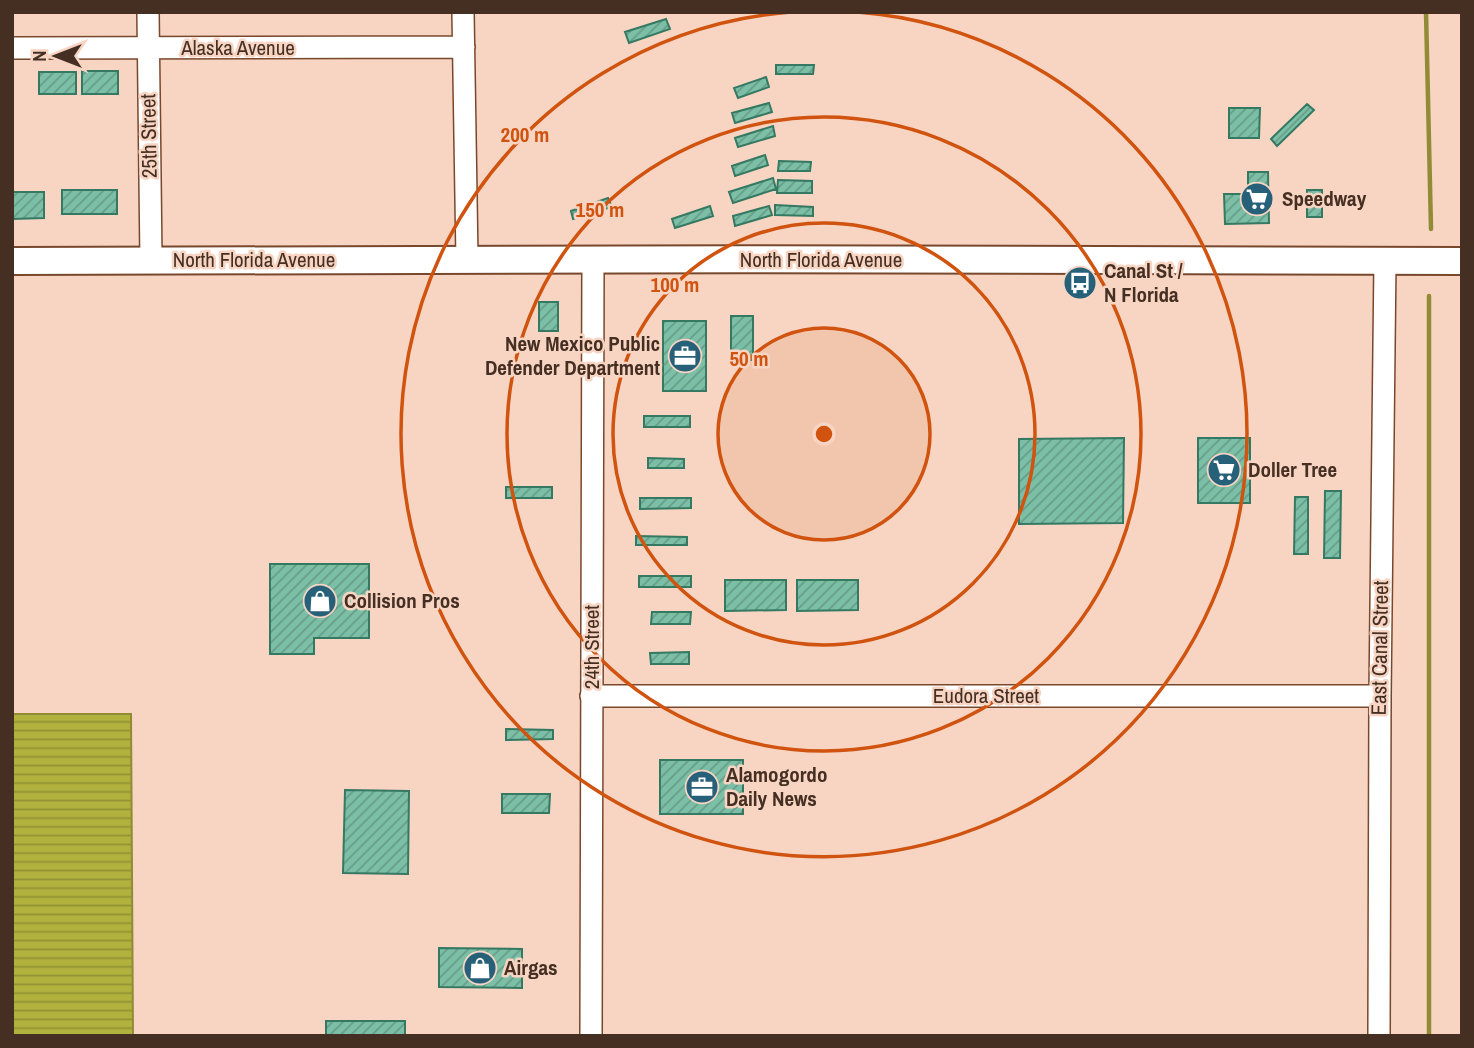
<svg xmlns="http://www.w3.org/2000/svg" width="1474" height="1048" viewBox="0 0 1474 1048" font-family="'Archivo Narrow',sans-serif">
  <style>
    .water { fill: url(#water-rules); stroke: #918b36; stroke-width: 2 }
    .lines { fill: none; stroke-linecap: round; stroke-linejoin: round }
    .stream { stroke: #918b36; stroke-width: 4.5 }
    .building { fill: url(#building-hatch); stroke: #357963; stroke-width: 2 }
    .minor-casing { stroke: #78482d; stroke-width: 24 }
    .major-casing { stroke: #78482d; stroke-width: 30 }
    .minor { stroke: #fff; stroke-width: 21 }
    .major { stroke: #fff; stroke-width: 26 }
    .ring { fill: none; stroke: #d0530f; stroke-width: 3.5 }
    .labels { text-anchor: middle; stroke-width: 5; stroke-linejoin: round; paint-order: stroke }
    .street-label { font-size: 21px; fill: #452f23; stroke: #f8d5c3 }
    .poi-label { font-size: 21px; font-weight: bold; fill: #452f23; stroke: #f8d5c3; text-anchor: start }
    .centre { fill: #d0530f; stroke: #f8d5c3; stroke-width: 3.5 }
    .ring-label { font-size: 21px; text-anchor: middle; font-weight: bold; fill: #d0530f; stroke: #f8d5c3; stroke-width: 5; stroke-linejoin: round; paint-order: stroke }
  </style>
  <defs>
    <pattern id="water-rules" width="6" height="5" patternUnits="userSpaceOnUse" patternTransform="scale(1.75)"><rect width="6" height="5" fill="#b1b23e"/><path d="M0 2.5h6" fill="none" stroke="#929134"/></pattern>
    <pattern id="building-hatch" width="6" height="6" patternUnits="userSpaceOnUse" patternTransform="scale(1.75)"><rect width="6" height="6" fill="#7cbfa7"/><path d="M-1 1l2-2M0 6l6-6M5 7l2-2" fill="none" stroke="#679c88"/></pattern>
  </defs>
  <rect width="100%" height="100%" fill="#f8d5c3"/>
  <path class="water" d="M12 714H131L133 1036H12Z"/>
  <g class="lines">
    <path class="stream" d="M1426 12 1431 229
      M1429 296V1036"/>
  </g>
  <path class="building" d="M666 19 670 29 629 43 625 32Z
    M776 65H814L813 74H776Z
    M82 71H118V94H82Z
    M39 72H76V94H39Z
    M766 77 769 87 738 98 734 88Z
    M769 103 772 112 735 123 732 113Z
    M1307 104 1314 110 1277 146 1271 139Z
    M1229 108H1260L1259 138H1229Z
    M773 126 775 136 738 147 735 138Z
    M765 155 768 165 735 176 732 166Z
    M779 161 811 162 810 171H778Z
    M1248 172H1268L1269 223 1225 224 1224 194H1248Z
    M773 178 776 189 733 203 729 192Z
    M778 180 812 181V193H777Z
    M62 190H117V214H62Z
    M1307 190H1322V217H1307Z
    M12 192H44V218L12 219Z
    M608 198 612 207 573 219 571 211Z
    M775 205 813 207V216L775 215Z
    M710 206 713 216 675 228 672 219Z
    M769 206 772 215 735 226 733 216Z
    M539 302H558V331H539Z
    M731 316H753V360H731Z
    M663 321H706V391H663Z
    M644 416H690V427H644Z
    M1124 438 1123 523 1019 524V439Z
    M1198 438H1250V503H1198Z
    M648 458 684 459V468H648Z
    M506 487H552V498H506Z
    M1325 491H1341L1340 558H1324Z
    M1295 497H1308V554H1294Z
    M640 498H691V508L640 509Z
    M636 536 687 537V545H636Z
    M270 564H369V638H314V654H270Z
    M639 576H691V587H639Z
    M725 580H786V610L725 611Z
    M797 580H858V610L797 611Z
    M652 612H691L690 624H651Z
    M689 652V664H651L650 653Z
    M506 729 553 730V739L506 740Z
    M660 760H743V814H660Z
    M345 790 409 791 408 874 343 873Z
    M502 794H550L549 813H502Z
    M439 948 522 949V988L439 987Z
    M326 1021H405V1036H326Z"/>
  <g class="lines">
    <defs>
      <path id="minor" d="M148 12 151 260
        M463 12 467 259
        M12 48 464 47
        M591 696H1380
        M591 1036 593 259
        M1379 1036 1380 696 1385 260"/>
      <path id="major" d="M12 261C495 258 979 259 1462 261"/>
    </defs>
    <use href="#minor" class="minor-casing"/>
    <use href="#major" class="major-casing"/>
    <use href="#minor" class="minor"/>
    <use href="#major" class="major"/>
  </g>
  <circle cx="824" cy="434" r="106" fill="#d0530f" fill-opacity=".12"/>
  <g class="ring">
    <circle cx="824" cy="434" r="106"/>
    <circle cx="824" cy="434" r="211"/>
    <circle cx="824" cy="434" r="317"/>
    <path d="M857 12A423 423 0 1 1 791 12"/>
  </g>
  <defs>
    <symbol id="supermarket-disc" viewBox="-11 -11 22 22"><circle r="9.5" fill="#266079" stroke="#f8d5c3"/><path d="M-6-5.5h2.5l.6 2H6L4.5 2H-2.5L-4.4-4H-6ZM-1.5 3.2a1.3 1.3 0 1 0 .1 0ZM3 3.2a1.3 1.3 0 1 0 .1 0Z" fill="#fff"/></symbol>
    <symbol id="bus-disc" viewBox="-11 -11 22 22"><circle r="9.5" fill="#266079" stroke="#f8d5c3"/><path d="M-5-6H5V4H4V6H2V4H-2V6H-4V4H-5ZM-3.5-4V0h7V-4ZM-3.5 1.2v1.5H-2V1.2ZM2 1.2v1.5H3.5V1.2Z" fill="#fff"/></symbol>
    <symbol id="office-disc" viewBox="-11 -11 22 22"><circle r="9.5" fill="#266079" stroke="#f8d5c3"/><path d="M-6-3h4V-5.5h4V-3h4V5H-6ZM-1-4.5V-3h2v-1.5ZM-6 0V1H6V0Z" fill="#fff"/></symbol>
    <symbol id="shop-disc" viewBox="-11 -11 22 22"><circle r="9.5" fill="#266079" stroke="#f8d5c3"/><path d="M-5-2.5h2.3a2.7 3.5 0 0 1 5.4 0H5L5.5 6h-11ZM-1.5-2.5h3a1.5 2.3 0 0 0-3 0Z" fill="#fff"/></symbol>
  </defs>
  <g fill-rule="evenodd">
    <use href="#supermarket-disc" x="1238" y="180" width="38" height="38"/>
    <use href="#bus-disc" x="1061" y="264" width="38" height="38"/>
    <use href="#office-disc" x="666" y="337" width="38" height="38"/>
    <use href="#supermarket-disc" x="1205" y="451" width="38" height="38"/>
    <use href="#shop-disc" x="301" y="582" width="38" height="38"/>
    <use href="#office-disc" x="683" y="768" width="38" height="38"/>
    <use href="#shop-disc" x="461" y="949" width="38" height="38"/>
  </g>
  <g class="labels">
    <g class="street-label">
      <text x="238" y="55">Alaska Avenue</text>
      <text transform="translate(149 136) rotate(-91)" y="7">25th Street</text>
      <text x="254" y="267">North Florida Avenue</text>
      <text x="821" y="267">North Florida Avenue</text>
      <text transform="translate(592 647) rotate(-90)" y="7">24th Street</text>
      <text transform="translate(1380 648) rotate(-89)" y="7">East Canal Street</text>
      <text x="986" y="703">Eudora Street</text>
    </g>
    <g class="poi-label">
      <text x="1282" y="206">Speedway</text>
      <text x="1104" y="278">Canal St /<tspan x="1104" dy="24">N Florida</tspan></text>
      <text x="660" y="351" text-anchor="end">New Mexico Public<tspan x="660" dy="24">Defender Department</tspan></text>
      <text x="1248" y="477">Doller Tree</text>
      <text x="344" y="608">Collision Pros</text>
      <text x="726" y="782">Alamogordo<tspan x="726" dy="24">Daily News</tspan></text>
      <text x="504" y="975">Airgas</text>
    </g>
  </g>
  <circle cx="824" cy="434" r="10" class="centre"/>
  <g class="ring-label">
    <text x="525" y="142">200 m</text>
    <text x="600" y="217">150 m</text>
    <text x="675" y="292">100 m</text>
    <text x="749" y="366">50 m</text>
  </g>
  <rect width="1474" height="1048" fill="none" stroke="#452f23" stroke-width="28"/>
  <g transform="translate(56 56) rotate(270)" stroke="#f8d5c3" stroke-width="5" paint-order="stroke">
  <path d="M0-5L12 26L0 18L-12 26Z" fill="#452f23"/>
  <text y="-10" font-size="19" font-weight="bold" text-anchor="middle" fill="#452f23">N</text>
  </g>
</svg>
